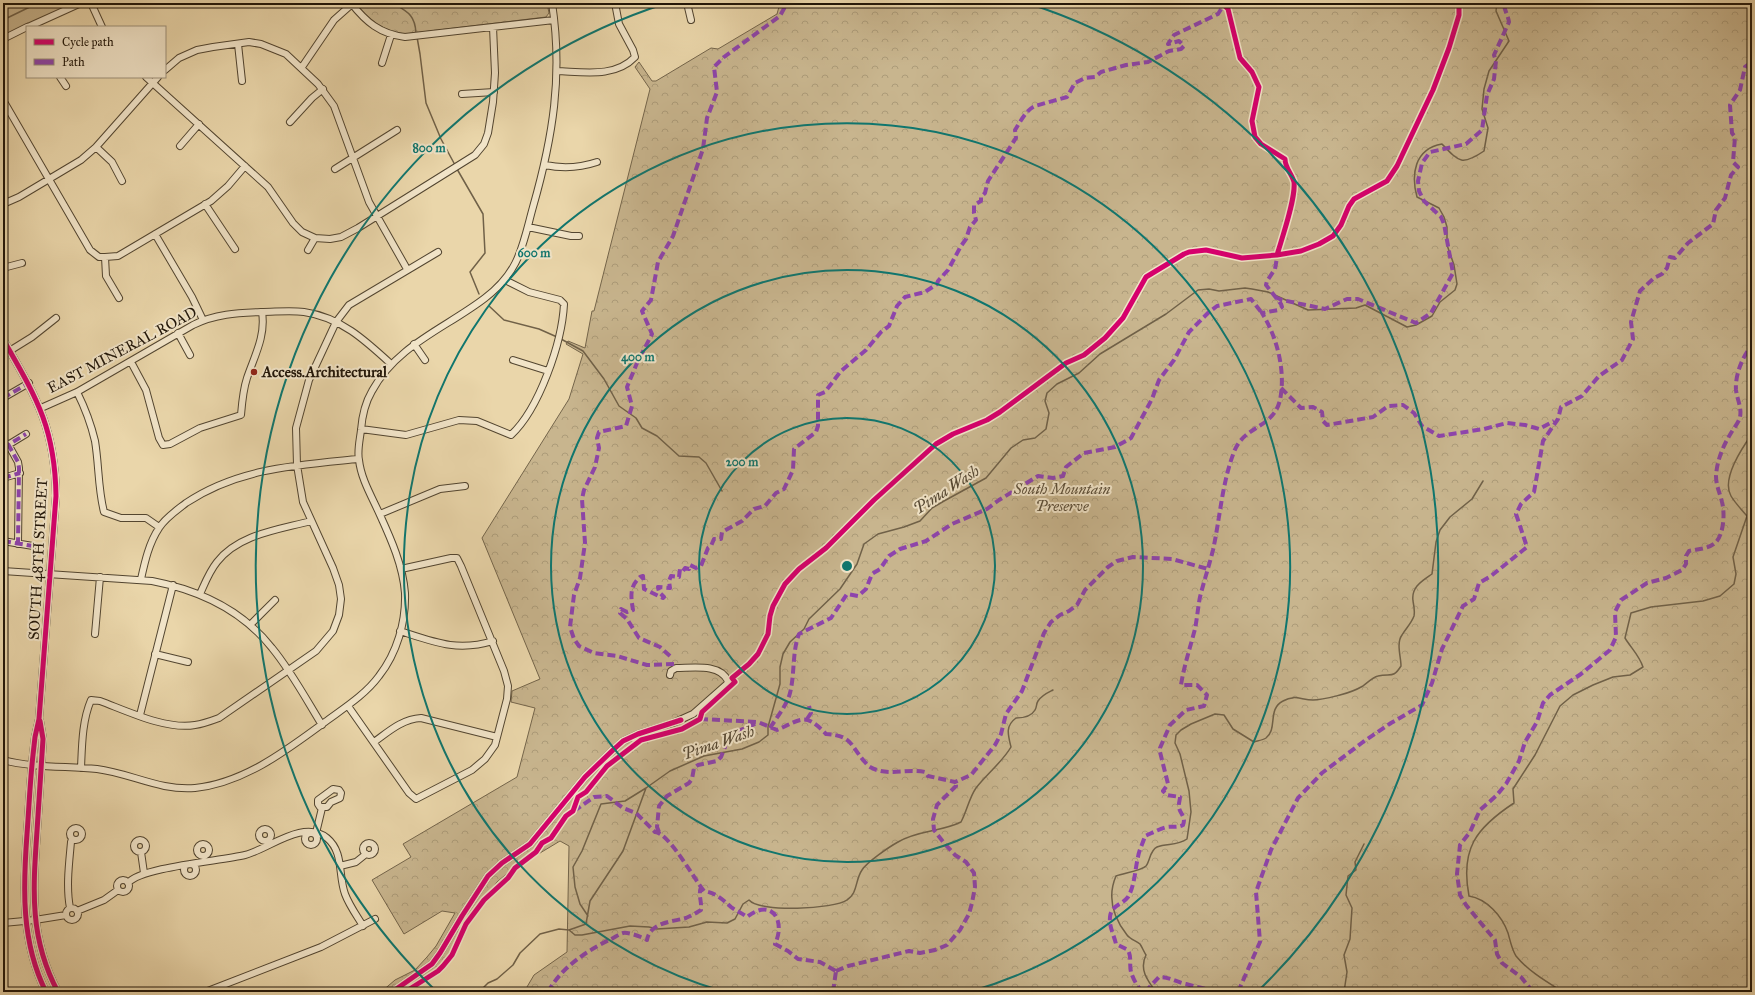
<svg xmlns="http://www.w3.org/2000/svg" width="1755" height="995" viewBox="0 0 1755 995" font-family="'IM FELL Great Primer',serif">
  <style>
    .grass { fill: #c8b58e; stroke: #74654b }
    .forest { fill: url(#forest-crowns); stroke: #74654b }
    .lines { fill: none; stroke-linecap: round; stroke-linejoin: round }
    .stream { stroke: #706148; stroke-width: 1.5 }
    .minor-casing { stroke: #524530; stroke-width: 8 }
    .major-casing { stroke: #201508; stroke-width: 8 }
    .minor { stroke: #f1e4c8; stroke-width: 6 }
    .major { stroke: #ead6aa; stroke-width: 7 }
    .quiet { stroke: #8e44ad; stroke-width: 4; stroke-dasharray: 8 4; stroke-linecap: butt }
    .cycleway-casing { stroke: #f1e4c8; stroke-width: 8 }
    .cycleway { stroke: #d6006c; stroke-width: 5 }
    .ring { fill: none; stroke: #0f766e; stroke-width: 2 }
    .poi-dot { fill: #8f2418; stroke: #f1e4c8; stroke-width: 1.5 }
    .labels { text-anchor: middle; stroke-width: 4; stroke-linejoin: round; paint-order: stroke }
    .street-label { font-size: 15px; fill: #201508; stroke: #f1e4c8 }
    .poi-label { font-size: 15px; font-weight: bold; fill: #201508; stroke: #f1e4c8; text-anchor: start }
    .park-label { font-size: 15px; font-style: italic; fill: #5b4d37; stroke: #f1e4c8 }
    .water-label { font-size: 16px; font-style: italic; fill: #554833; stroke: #f1e4c8 }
    .centre { fill: #0f766e; stroke: #f1e4c8; stroke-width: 2 }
    .ring-label { font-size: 12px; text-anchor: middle; font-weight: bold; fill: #0f766e; stroke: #f1e4c8; stroke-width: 4; stroke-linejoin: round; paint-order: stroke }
  </style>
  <defs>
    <pattern id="forest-crowns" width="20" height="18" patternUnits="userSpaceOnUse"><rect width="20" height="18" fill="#c8b58e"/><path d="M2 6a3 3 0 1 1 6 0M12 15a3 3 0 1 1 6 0" fill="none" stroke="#ac9b79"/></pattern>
  </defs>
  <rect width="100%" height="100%" fill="#ead6aa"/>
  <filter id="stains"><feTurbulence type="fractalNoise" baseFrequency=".005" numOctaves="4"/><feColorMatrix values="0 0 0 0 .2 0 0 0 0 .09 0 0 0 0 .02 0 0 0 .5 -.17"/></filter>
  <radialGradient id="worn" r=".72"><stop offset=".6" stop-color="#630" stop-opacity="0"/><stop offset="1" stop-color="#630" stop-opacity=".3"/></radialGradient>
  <path class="grass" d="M14 3H81L3 39V8Z"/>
  <path class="forest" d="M355 3H547L549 13 546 17 405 34C382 31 370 20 355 3Z
    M780 3H1752V992H524L534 975 567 952 569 846 560 841 510 871 497 882 467 927 453 954 435 975 409 992H381L395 980 415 970 427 957 436 946 455 913 442 911 404 934 372 880 411 857 403 844 517 777 535 708 511 702 512 691 540 679 482 538 569 399 583 354 566 344 568 341 585 348 592 311H594L650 89 635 67 639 62 652 81H656L711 48 718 49 777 14Z"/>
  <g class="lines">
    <path class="stream" d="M393 3C408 12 415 15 416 33
      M3 20 38 3
      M417 37 420 54 426 103 441 139 455 165
      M457 169 483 214 485 253 470 272 479 294
      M489 306 504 320 539 329 557 337
      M561 339 583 351 604 379 619 406 636 418 642 428 657 436 679 456 699 457 706 463 722 491
      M588 916 580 904 575 887 573 867 582 851 601 804 625 801 646 788 670 771 704 756 742 749 759 742 768 735V727L780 684V667L783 654 790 642 804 629 809 619 840 589 857 564 864 544 878 534 904 527 920 521 932 508 944 501 986 478 1011 448 1023 440 1035 438 1046 429 1049 413 1045 401 1047 393 1057 384 1079 373 1100 354 1166 314 1198 290 1209 289 1219 291 1245 288 1252 289 1268 292 1308 310 1356 308 1365 305 1407 327 1416 325 1432 316 1440 302 1455 290 1457 284 1454 265 1447 245V227L1444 217 1439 208 1417 197C1411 175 1414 149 1442 144 1459 162 1462 166 1484 151L1488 128 1482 109 1484 89 1489 71 1509 41 1496 11 1497 3
      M569 930 575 935H582L630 926 649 927 657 929 689 927 707 922 727 923 735 919 743 904 749 900C760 913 834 909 847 900 858 893 855 880 862 870 867 862 889 847 898 842 918 830 941 832 961 822 967 811 969 798 976 788 987 774 1003 761 1011 747 1008 735 1005 726 1016 718 1023 718 1031 717 1035 710 1037 707 1036 704 1038 701 1042 695 1047 693 1053 690
      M479 992 488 983 497 979 513 965 520 953 540 934 559 929 569 930 586 924 590 901 623 851 646 788
      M1156 992C1147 980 1139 969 1146 955 1144 952 1142 947 1140 944 1136 941 1130 939 1127 935 1113 917 1107 897 1116 876 1124 873 1141 871 1146 866 1150 861 1150 850 1157 847 1167 843 1177 846 1187 839L1191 812 1189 791 1180 754 1175 743 1176 735 1181 730 1191 724 1215 714 1224 715 1233 729 1254 742C1257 741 1263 740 1266 738 1278 729 1267 709 1283 701 1295 694 1301 700 1313 700 1321 700 1332 697 1340 695 1348 693 1356 690 1363 686 1367 683 1373 677 1378 676 1391 673 1393 679 1401 666 1401 657 1396 643 1402 635 1406 628 1411 624 1414 616 1415 611 1414 606 1413 601 1411 587 1422 581 1432 574L1436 542 1440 530 1450 517 1472 499 1483 481
      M1344 992 1347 972 1344 955 1350 939 1352 908 1346 895 1348 876 1356 870 1355 862 1364 844
      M1563 992C1547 982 1528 971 1516 956 1512 950 1510 940 1508 933 1502 916 1487 899 1469 896 1460 849 1476 828 1514 803L1513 789 1535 755 1560 706 1573 695 1593 685 1613 677 1630 675 1643 667C1639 655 1631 648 1625 638L1631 613 1651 607 1703 601 1720 596 1734 584 1736 574 1733 557 1747 516C1742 510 1735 503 1731 496 1721 479 1742 448 1752 434"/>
    <defs>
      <path id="minor" d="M91 3 102 27
        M351 3C366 22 380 34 405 37L554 20
        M687 3 691 20
        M28 27 81 3
        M3 39 27 27
        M238 44 242 81
        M382 63 391 35
        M302 67 334 20 352 4
        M165 70 179 58 197 50 213 47 249 42 261 44 286 54 318 84 334 106 369 202 407 269
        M557 71C584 72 615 78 635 57L633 50 619 24 615 3
        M60 77 66 86
        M146 77 268 187 293 223 302 232 315 238 330 239 341 237 358 228 475 155 484 144 488 133 493 102 495 73 493 27
        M462 94 494 92
        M3 100 90 250 99 257H105L106 276 119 298
        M290 122 312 98 323 89
        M180 146 199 124
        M96 147 112 162 122 181
        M545 165C564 169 579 168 597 162
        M335 169 397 130
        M3 204 19 197 81 160 96 147 158 77
        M205 204 235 249
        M528 227 571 236H579
        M155 234 192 297 203 320
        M308 250 315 238
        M105 257 118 256 211 201 228 186 245 166
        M3 268 22 263
        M178 333 190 355
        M414 344 425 360
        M3 355 32 337 56 318
        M513 360 548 371
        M131 362 146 390 159 438 163 445 170 444 200 428 241 415C242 403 243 390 247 378 254 357 266 336 262 312
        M77 392C85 408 91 424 95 441 99 465 98 489 104 512L121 518H146L159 527
        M3 398 29 383
        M41 408 77 392 193 325C215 314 237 313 261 312 275 312 290 310 304 312 340 317 365 340 391 364
        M361 429 406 435 459 420 477 421 511 435C539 409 562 343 564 304L560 300 529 292 505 280
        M8 444 18 462 19 468 18 544
        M3 448 26 434
        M3 478 20 473
        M380 514 440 489 465 486
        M3 541 33 546
        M3 571 152 581C199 590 242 610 272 648 291 671 306 699 322 725
        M141 579C145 561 149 543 159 528 165 518 177 510 186 503 238 468 298 465 358 459
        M200 594C205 583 209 572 217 562 239 534 278 530 311 521
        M250 625 275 600
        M400 631C434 642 457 652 493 641
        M95 634 100 577
        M155 654 188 662
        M348 706 409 793 416 799 472 770 485 759 495 745 507 699 508 686 504 671 461 566 457 558H451L401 569
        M140 715 173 585
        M374 742C388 732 402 719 421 718L497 737
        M3 760C33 768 66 766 97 769 130 773 160 791 195 788 244 783 287 750 325 722 344 708 365 695 379 676 397 653 406 622 405 593 403 566 391 539 380 515 372 497 361 479 359 460 357 451 360 439 361 430 362 417 365 403 372 391 397 345 446 328 485 298 520 271 522 247 533 207 553 137 563 75 552 3
        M81 768C82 746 82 721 91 700L100 701C127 711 166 730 195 725 203 724 211 721 219 718L316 651 333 631 339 615 341 599 339 585 333 568 303 502 297 465 296 428 309 380 336 322 349 305 438 252
        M333 789 339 790 341 793 340 798 331 802 327 807H320L318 804V800Z
        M70 834a6 6 0 1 1 12 0a6 6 0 1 1-12 0Z
        M259 835a6 6 0 1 1 12 0a6 6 0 1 1-12 0Z
        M316 833 322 808
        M305 839a6 6 0 1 1 12 0a6 6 0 1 1-12 0Z
        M134 846a6 6 0 1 1 12 0a6 6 0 1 1-12 0Z
        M363 849a6 6 0 1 1 12 0a6 6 0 1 1-12 0Z
        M197 850a6 6 0 1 1 12 0a6 6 0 1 1-12 0Z
        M141 852 144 873
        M184 870a6 6 0 1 1 12 0a6 6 0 1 1-12 0Z
        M340 866 356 862 366 854
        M117 886a6 6 0 1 1 12 0a6 6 0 1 1-12 0Z
        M128 883C141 867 220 861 245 855 269 849 303 819 327 838 344 852 338 875 345 894 349 905 357 916 363 926
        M70 908C66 887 69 864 71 842L72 839
        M66 914a6 6 0 1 1 12 0a6 6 0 1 1-12 0Z
        M77 911 104 900 118 890
        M3 923 35 920 66 915
        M205 992 321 947 375 919
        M392 992 432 964 440 953 462 916 488 876 502 863 530 844 585 777 613 750 623 741 638 734 673 723 693 714 727 684 728 681C720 663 692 668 676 668L671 671 670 675"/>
      <path id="major" d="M3 339C36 397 55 427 56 496L39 719 35 737 33 755C30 781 29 808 27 834 23 888 21 942 46 992
        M40 721 43 739C41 769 39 800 37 831 33 889 29 938 58 992"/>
    </defs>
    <use href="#minor" class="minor-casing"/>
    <use href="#major" class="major-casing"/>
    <use href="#minor" class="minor"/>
    <use href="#major" class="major"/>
    <path class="quiet" d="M1275 297 1282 300 1325 309 1347 299H1358L1416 323 1431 313 1453 273 1444 224 1441 217 1424 201 1419 191 1418 181 1422 163 1430 152 1466 144 1482 130 1487 95 1494 79 1496 61 1494 55 1509 22C1508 15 1504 10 1504 3
      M1281 388 1301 408 1313 407 1322 412 1323 421 1327 425 1373 417 1388 406 1403 405 1414 413 1422 426 1439 436 1484 429 1507 423 1525 425 1539 429 1554 421
      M3 398 29 383
      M8 444 18 462 19 468 18 544
      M3 448 26 434
      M3 478 20 473
      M3 541 33 546
      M670 656 660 647 639 638 627 619 620 613 621 609 627 612 633 610C631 597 629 587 640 577L643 576 644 589 663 598 664 597 659 592 658 587 670 588 669 581 671 576 679 577 680 569 683 571 685 568 689 569 690 565 696 568 701 566 708 548 711 546 714 539H721L722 532 742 521 754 509 765 506 776 493 784 489 793 470 794 449 816 432 818 426V395L825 392 841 371 866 350 881 332 889 326 897 306 905 297 925 292 937 284 938 281 948 270 961 246 966 239 970 227 976 220 974 213V205L981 201V197L985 193 988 181 1016 138 1015 130C1020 122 1027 109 1035 106L1067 97 1075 83 1085 78 1095 77 1101 72 1126 65 1148 62 1169 51 1181 49 1184 46 1179 41 1168 44 1174 35 1218 14 1225 3
      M674 664 647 665 617 656 594 653 579 646 574 639 570 627 574 595 580 578 585 543 582 499 584 490 595 467 599 448 597 438 599 432 626 426 632 406 627 387 637 363 652 334 642 311 651 300 658 262 673 236 703 149 707 118 717 92 714 67 724 57 780 16 787 3
      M700 719 758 722 777 730C802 719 805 712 826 734 852 736 849 743 864 761 866 763 868 766 870 767 887 777 908 768 925 772L928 776 955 782 971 775 995 745 1001 734 1006 714 1022 691 1044 633 1051 622 1060 615 1069 611 1077 605 1085 590 1108 567 1117 561 1133 557 1172 559 1208 569
      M807 719 811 713 809 706
      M770 728C777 717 787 705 790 693 795 673 792 652 799 634L831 618 847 594 858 596 866 589 872 574 880 569 889 556 900 549 926 541 952 524 987 509 999 500 1038 476 1053 478 1063 476 1066 467 1084 453 1115 447 1131 438 1152 399 1159 380 1174 360 1189 332 1209 312 1217 306 1251 299 1262 313
      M574 811 594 797 607 796 623 808 636 813 655 832C669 833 694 879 704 891 716 893 722 899 731 907 736 911 742 913 747 917 772 897 786 921 775 944L788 951 798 959 820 962 836 971
      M659 832 657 827 659 806 667 796 689 783 692 779 694 768 698 765 717 761 721 757 725 747 726 737C736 730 747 729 758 722
      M836 971 848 966 909 951 920 953 935 950 947 945 960 930 969 914 972 903 975 887 974 873 966 862 955 855 944 843 934 830 933 819 937 805 956 786 955 782
      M548 992C561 968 585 952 609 940 614 938 619 934 623 933 629 932 642 937 647 940 650 922 672 922 686 918 691 916 696 913 701 910 702 902 698 895 701 887
      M833 992 836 971
      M1143 992C1138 988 1133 979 1131 972 1129 964 1132 958 1128 950L1116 944C1114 935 1109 927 1110 917 1111 905 1122 905 1128 897 1135 885 1135 869 1138 857 1139 850 1143 843 1145 836 1152 833 1159 829 1167 827 1173 826 1177 828 1183 825 1186 817 1181 815 1179 808 1178 805 1180 800 1180 797L1167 795 1163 791 1168 784 1160 752V748L1170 725 1186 710 1204 706 1207 695 1197 685H1181C1184 666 1190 648 1195 629 1197 619 1198 607 1200 597 1204 581 1209 566 1213 550 1220 518 1222 483 1234 452 1244 425 1273 429 1280 400 1286 371 1277 337 1262 313L1278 310 1282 307 1281 304 1266 285 1267 281 1275 269 1278 252
      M1145 992 1159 977C1170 977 1176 982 1186 984 1197 987 1207 989 1218 992
      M1238 992 1260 942 1256 892 1271 850 1298 798 1322 773 1363 742 1391 723 1422 705 1432 683 1442 649 1463 606 1474 599 1479 583 1491 576 1527 547 1516 514 1521 504 1534 492 1543 441 1558 419 1561 407 1582 396 1599 376 1622 360 1633 339 1631 322 1640 291 1654 278 1662 274 1667 268 1670 257 1675 258 1688 243 1713 224 1716 210 1725 198 1731 175 1738 167 1733 162 1735 137 1732 133 1730 105 1740 90 1745 67 1752 62
      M1533 992 1521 977 1502 963 1497 954 1495 940 1466 905 1460 895 1457 874 1460 845 1470 832 1480 810 1496 796 1506 784 1519 761 1525 742 1537 722 1543 703 1550 695 1581 674 1610 650 1616 637 1615 612 1621 600 1647 583 1666 578 1682 570 1686 564V556L1689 551C1698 549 1708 549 1715 543 1724 535 1725 513 1722 502 1720 493 1716 486 1716 476 1717 460 1723 446 1731 433 1734 428 1739 422 1740 417 1742 408 1737 399 1736 390 1735 377 1741 360 1749 349H1752"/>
    <defs>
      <path id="cycleway" d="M1222 3 1228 9 1240 58 1252 72 1259 87 1252 121 1255 137 1261 144 1285 159C1285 168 1292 174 1294 182 1296 198 1282 238 1277 255
        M3 339C36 397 55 427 56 496L39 719 35 737 33 755C30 781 29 808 27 834 23 888 21 942 46 992
        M40 721 43 739C41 769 39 800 37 831 33 889 29 938 58 992
        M392 992 432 964 440 953 462 916 488 876 502 863 530 844 585 777 613 750 623 741 638 734 681 720
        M405 992 438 971 443 966 452 955 466 924 484 900 508 878 515 868 536 852 542 843 551 838 566 816 573 811 578 797 586 792 607 766 641 740 682 729 700 719 702 712 735 682 732 678 749 664 758 654 768 634 770 616 773 606 785 584 799 569 826 548 874 500 936 444 953 434 987 420 1000 412 1066 363 1084 355 1105 338 1123 318 1146 277 1184 254 1189 252 1206 250 1242 258 1277 255 1301 251 1319 244 1333 236 1341 225 1349 206 1354 199 1387 181 1397 166 1433 90 1449 48 1459 15V3"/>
    </defs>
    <use href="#cycleway" class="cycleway-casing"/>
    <use href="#cycleway" class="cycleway"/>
  </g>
  <g class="ring">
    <circle cx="847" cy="566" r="148"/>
    <circle cx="847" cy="566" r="296"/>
    <path d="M725 992A443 443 0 1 1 969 992"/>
    <path d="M436 991A591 591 0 0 1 664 4M1030 4A591 591 0 0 1 1258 991"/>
  </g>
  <circle class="poi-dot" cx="254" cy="372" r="4"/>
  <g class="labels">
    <g class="street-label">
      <text transform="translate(122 350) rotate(-28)" y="5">EAST MINERAL ROAD</text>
      <text transform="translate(38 559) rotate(-87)" y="5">SOUTH 48TH STREET</text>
    </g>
    <g class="poi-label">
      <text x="262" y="377">Access.Architectural</text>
    </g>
    <g class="park-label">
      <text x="1062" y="494">South Mountain<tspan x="1062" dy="17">Preserve</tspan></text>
    </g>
    <g class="water-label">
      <text transform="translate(946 489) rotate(-33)" y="6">Pima Wash</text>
      <text transform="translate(718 742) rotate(-19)" y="6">Pima Wash</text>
    </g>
  </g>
  <circle cx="847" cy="566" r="6" class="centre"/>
  <g class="ring-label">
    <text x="429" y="152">800 m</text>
    <text x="534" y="257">600 m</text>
    <text x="638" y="361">400 m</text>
    <text x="742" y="466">200 m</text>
  </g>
  <rect width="1755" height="995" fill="none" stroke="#ead6aa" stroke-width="16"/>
  <rect x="4" y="4" width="1747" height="987" fill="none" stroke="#201508" stroke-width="2"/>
  <rect x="8" y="8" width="1739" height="979" fill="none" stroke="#201508"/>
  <rect x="26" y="26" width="140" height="52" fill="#f1e4c8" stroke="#9d917b"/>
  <rect x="34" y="39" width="20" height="6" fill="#d6006c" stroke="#9d917b"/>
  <text x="62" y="46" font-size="12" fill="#201508">Cycle path</text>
  <rect x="34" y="59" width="20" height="6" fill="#8e44ad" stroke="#9d917b"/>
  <text x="62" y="66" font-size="12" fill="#201508">Path</text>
  <rect width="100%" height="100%" filter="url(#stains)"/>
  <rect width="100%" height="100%" fill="url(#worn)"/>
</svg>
